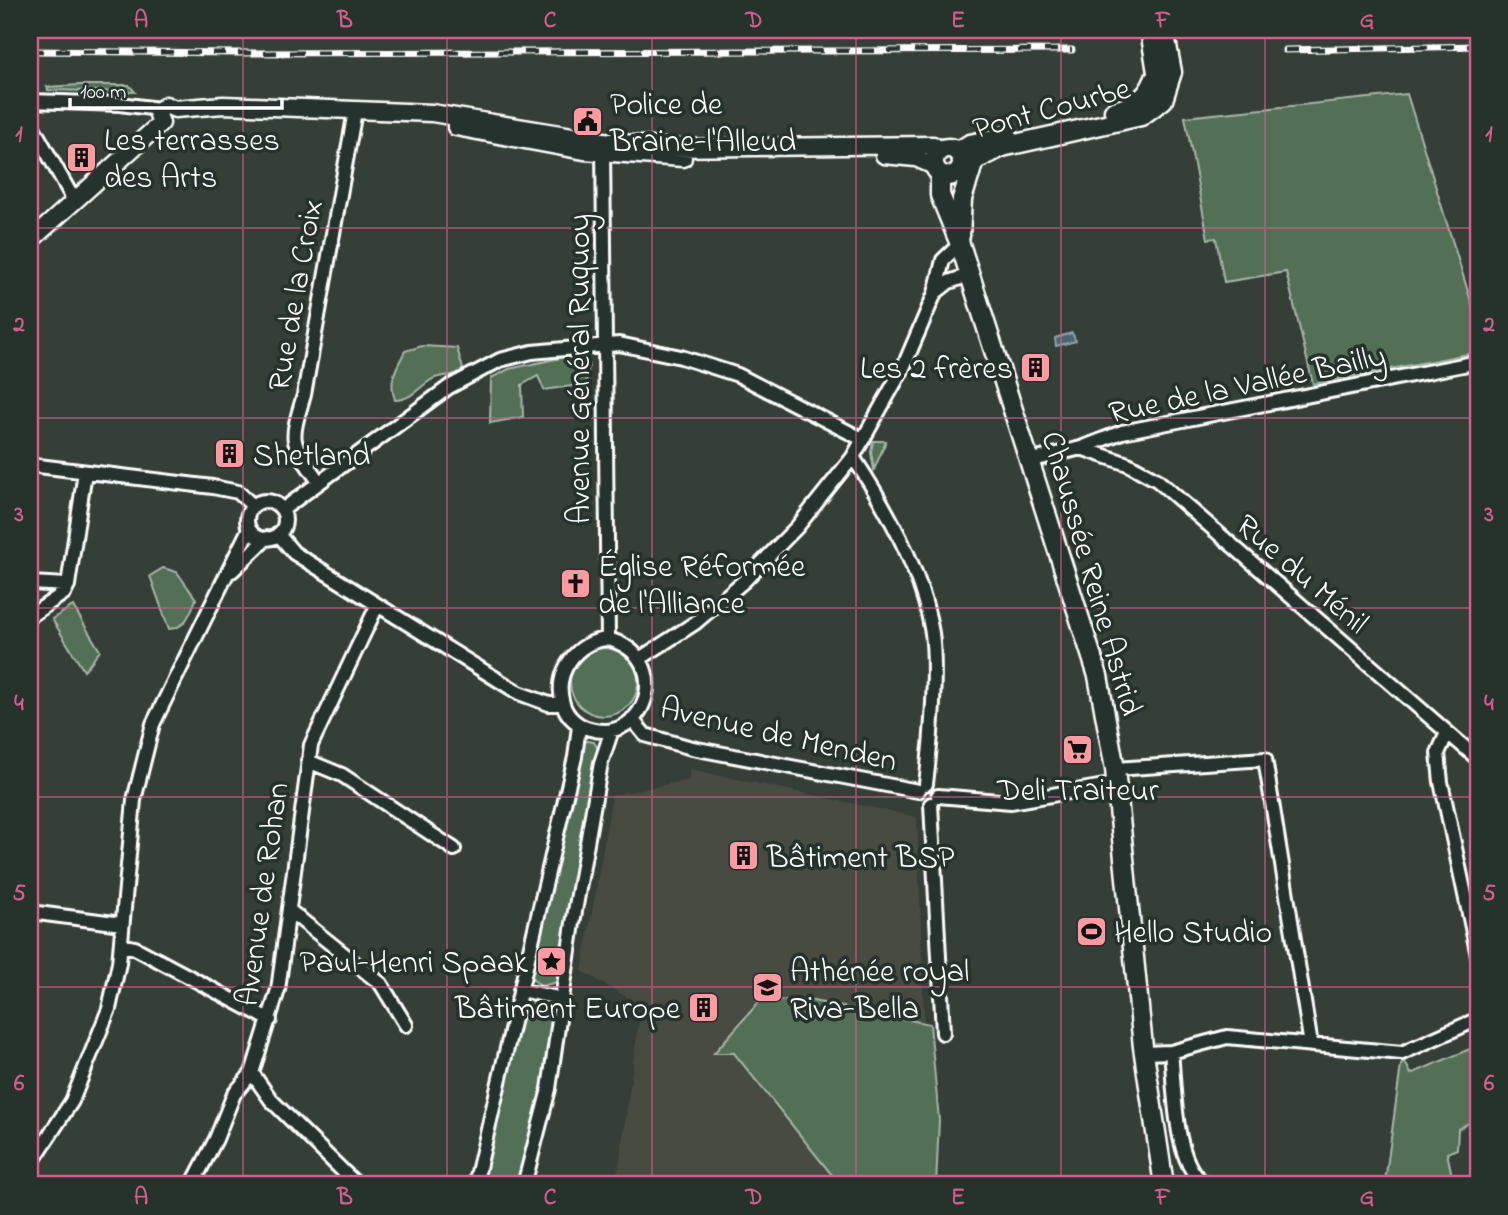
<svg xmlns="http://www.w3.org/2000/svg" width="1508" height="1215" viewBox="0 0 1508 1215" font-family="'Indie Flower',sans-serif">
  <style>
    .built { fill: #474b43 }
    .green { fill: #526f56; stroke: #a8b7aa; stroke-width: 2 }
    .water { fill: #49666f; stroke: #92a3a9; stroke-width: 2 }
    .lines { fill: none; stroke-linecap: round; stroke-linejoin: round }
    .minor-casing { stroke: #fff; stroke-width: 18 }
    .tertiary-casing { stroke: #fff; stroke-width: 21 }
    .secondary-casing { stroke: #fff; stroke-width: 23 }
    .minor { stroke: #26332d; stroke-width: 12 }
    .tertiary { stroke: #26332d; stroke-width: 16 }
    .secondary { stroke: #26332d; stroke-width: 18 }
    .rail-casing { stroke: #fff; stroke-width: 7 }
    .rail { stroke: #26332d; stroke-width: 4.5; stroke-dasharray: 13; stroke-linecap: butt }
    .secondary-bridge-casing { stroke: #fff; stroke-width: 23; stroke-linecap: butt }
    .secondary-bridge { stroke: #26332d; stroke-width: 18 }
    .grid { fill: none; stroke: #d45d8c; stroke-width: 2; stroke-opacity: 0.55 }
    .labels { text-anchor: middle; stroke-width: 7; stroke-linejoin: round; paint-order: stroke }
    .poi-label { font-size: 32px; fill: #fff; stroke: #26332d; text-anchor: start }
    .street-label { font-size: 32px; fill: #fff; stroke: #26332d }
    .neatline { fill: none; stroke: #d45d8c; stroke-width: 2.5 }
    .grid-label { font-size: 23px; text-anchor: middle; font-weight: bold; fill: #d45d8c }
  </style>
  <rect width="100%" height="100%" fill="#353e37"/>
  <filter id="ink" filterUnits="userSpaceOnUse"><feTurbulence type="fractalNoise" baseFrequency=".0143" numOctaves="2"/><feDisplacementMap in="SourceGraphic" scale="14" xChannelSelector="R" yChannelSelector="G"/><feConvolveMatrix kernelMatrix="1 2 1 2 8 2 1 2 1" color-interpolation-filters="sRGB"/></filter>
  <g filter="url(#ink)">
    <path class="built" d="M689 769 917 817 930 1185H612L619 1166 640 1012 638 1004 582 971 612 795 689 780Z"/>
    <path class="green" d="M80 85H129L135 92 48 90 47 87Z
      M1407 94 1478 324V352L1313 384 1286 272 1224 282 1216 238 1208 239 1185 117Z
      M422 346 457 348 463 369C454 379 442 373 431 380 418 388 411 400 395 400 388 381 396 368 405 351Z
      M565 357 586 358 589 365 586 384 544 390 538 376 522 385 523 417 490 423 491 378 509 369Z
      M873 441H886L874 470 871 452Z
      M163 568 177 572 196 599C190 614 186 628 169 629L150 576Z
      M73 606 100 651 84 671 52 619Z
      M570 682a34 34 0 1 1 68 0a34 34 0 1 1-68 0Z
      M586 741 594 742 598 749 560 972 557 982 542 986 533 980 531 971 582 746Z
      M803 999 930 1024 939 1120 936 1185H840L734 1053H714L759 1002Z
      M535 1001 547 1005 553 1016 535 1130 517 1185H482L522 1011Z
      M1478 1031V1118L1458 1129 1457 1149 1447 1153 1454 1185H1395L1385 1182 1401 1065 1405 1062 1411 1074 1477 1046 1472 1034Z"/>
    <path class="water" d="M1072 333 1076 341 1056 346 1055 338Z"/>
    <g class="lines">
      <defs>
        <path id="minor" d="M30 101 120 104 159 109
          M30 122 75 202
          M603 146 608 639
          M935 293 949 282 969 275
          M1081 448 1128 464 1157 480 1478 759
          M853 457C887 508 922 572 932 633 937 671 931 744 926 784
          M1029 461 1081 448 1122 432 1478 362
          M30 465 213 487 238 492 253 506
          M319 482C290 440 289 444 304 395L355 111
          M247 520a19 19 0 1 1 38 0a19 19 0 1 1-38 0Z
          M282 510 449 387 500 360 532 352 619 344 681 357 738 375 862 439
          M278 534 294 553 519 693 549 704H563
          M232 571 267 538
          M30 583 68 585
          M30 616 64 593 68 585 85 472
          M608 639C675 657 647 745 590 729 578 726 567 717 563 704 553 672 577 641 608 639Z
          M641 658 695 623 744 581 797 527 853 457 903 368 935 293 943 260 960 244
          M632 719 645 735 692 748 918 791
          M1447 733 1438 753 1441 782 1478 956
          M308 761 342 775 454 849
          M1115 769 1265 759 1311 1045
          M938 796 1011 802 1116 784
          M931 804 943 1033
          M290 911 381 984 406 1025
          M30 912 122 924
          M121 945 135 948 270 1020
          M520 990 563 999
          M1171 1052C1175 1087 1173 1170 1208 1185
          M1144 1053 1171 1052 1227 1037 1402 1053 1478 1019
          M252 1073 271 1100 357 1185
          M30 1165 72 1101 109 1009 119 963 134 800 153 724 249 529
          M192 1185 216 1139 234 1094 252 1073 278 990 311 745 377 606
          M475 1185 575 757 579 726
          M524 1185 549 1089 573 923 601 763 612 730"/>
        <path id="tertiary" d="M161 123 157 112 166 105 175 109 223 105 432 113 603 141 671 148 933 145 940 150
          M456 127 584 151 683 158
          M884 155 916 158 934 166
          M30 241 161 123"/>
        <path id="secondary" d="M1114 111C1137 106 1150 96 1157 72
          M934 162a14 14 0 1 1 28 0a14 14 0 1 1-28 0Z
          M957 152 970 144 1008 136
          M962 162 974 161 1002 147 1141 116 1163 100 1172 72
          M940 174V195L960 244 1098 676 1115 769 1143 1047 1164 1185
          M960 236 962 199 974 161"/>
      </defs>
      <use href="#minor" class="minor-casing"/>
      <use href="#tertiary" class="tertiary-casing"/>
      <use href="#secondary" class="secondary-casing"/>
      <use href="#minor" class="minor"/>
      <use href="#tertiary" class="tertiary"/>
      <use href="#secondary" class="secondary"/>
      <defs>
        <path id="rail" d="M1285 50 1478 46
          M30 51 239 53 1072 50"/>
      </defs>
      <use href="#rail" class="rail-casing"/>
      <use href="#rail" class="rail"/>
      <defs>
        <path id="secondary-bridge" d="M1150 30 1157 72
          M1164 30 1172 72"/>
      </defs>
      <use href="#secondary-bridge" class="secondary-bridge-casing"/>
      <use href="#secondary-bridge" class="secondary-bridge"/>
    </g>
  </g>
  <path class="grid" d="M243 30V1185M447 30V1185M652 30V1185M856 30V1185M1061 30V1185M1265 30V1185M30 228H1478M30 418H1478M30 608H1478M30 797H1478M30 987H1478"/>
  <defs>
    <symbol id="civic-square" viewBox="-11 -11 22 22"><rect x="-9" y="-9" width="18" height="18" rx="4" fill="#ff9aa2" stroke="#26332d"/><path d="M-.6-6.5H3V-4.5H.6V-3L4-1V1h2V6H-6V1h2V-1L-.6-3ZM-1.2 2.5V6h2.4V2.5Z" fill="#111"/></symbol>
    <symbol id="building-square" viewBox="-11 -11 22 22"><rect x="-9" y="-9" width="18" height="18" rx="4" fill="#ff9aa2" stroke="#26332d"/><path d="M-4-6H4V6H1V3H-1V6H-4ZM-2.5-4.3h1.7v1.8h-1.7ZM.8-4.3h1.7v1.8H.8ZM-2.5-1h1.7V.8h-1.7ZM.8-1h1.7V.8H.8Z" fill="#111"/></symbol>
    <symbol id="church-square" viewBox="-11 -11 22 22"><rect x="-9" y="-9" width="18" height="18" rx="4" fill="#ff9aa2" stroke="#26332d"/><path d="M-1.2-6h2.4v3.5h3.3v2.4h-3.3V6h-2.4V-.1h-3.3v-2.4h3.3Z" fill="#111"/></symbol>
    <symbol id="supermarket-square" viewBox="-11 -11 22 22"><rect x="-9" y="-9" width="18" height="18" rx="4" fill="#ff9aa2" stroke="#26332d"/><path d="M-6-5.5h2.5l.6 2H6L4.5 2H-2.5L-4.4-4H-6ZM-1.5 3.2a1.3 1.3 0 1 0 .1 0ZM3 3.2a1.3 1.3 0 1 0 .1 0Z" fill="#111"/></symbol>
    <symbol id="stadium-square" viewBox="-11 -11 22 22"><rect x="-9" y="-9" width="18" height="18" rx="4" fill="#ff9aa2" stroke="#26332d"/><path d="M0-5a6.5 5 0 1 0 0 10a6.5 5 0 1 0 0-10ZM-3.5-1.8h7v3.6h-7Z" fill="#111"/></symbol>
    <symbol id="sight-square" viewBox="-11 -11 22 22"><rect x="-9" y="-9" width="18" height="18" rx="4" fill="#ff9aa2" stroke="#26332d"/><path d="M0-6L1.8-2.2L6-1.7L2.9 1.2L3.7 5.4L0 3.3L-3.7 5.4L-2.9 1.2L-6-1.7L-1.8-2.2Z" fill="#111"/></symbol>
    <symbol id="school-square" viewBox="-11 -11 22 22"><rect x="-9" y="-9" width="18" height="18" rx="4" fill="#ff9aa2" stroke="#26332d"/><path d="M0-5L7-2L0 1L-7-2ZM-4 1L0 2.5L4 1V4Q0 6-4 4Z" fill="#111"/></symbol>
  </defs>
  <g fill-rule="evenodd">
    <use href="#civic-square" x="570" y="104" width="35" height="35"/>
    <use href="#building-square" x="64" y="140" width="35" height="35"/>
    <use href="#building-square" x="1018" y="350" width="35" height="35"/>
    <use href="#building-square" x="212" y="436" width="35" height="35"/>
    <use href="#church-square" x="558" y="566" width="35" height="35"/>
    <use href="#supermarket-square" x="1060" y="732" width="35" height="35"/>
    <use href="#building-square" x="726" y="838" width="35" height="35"/>
    <use href="#stadium-square" x="1074" y="914" width="35" height="35"/>
    <use href="#sight-square" x="534" y="944" width="35" height="35"/>
    <use href="#school-square" x="750" y="970" width="35" height="35"/>
    <use href="#building-square" x="686" y="990" width="35" height="35"/>
  </g>
  <g class="labels">
    <g class="poi-label">
      <text x="610" y="114">Police de<tspan x="610" dy="37">Braine-l'Alleud</tspan></text>
      <text x="104" y="150">Les terrasses<tspan x="104" dy="37">des Arts</tspan></text>
      <text x="1013" y="378" text-anchor="end">Les 2 frères</text>
      <text x="253" y="465">Shetland</text>
      <text x="598" y="576">Église Réformée<tspan x="598" dy="37">de l'Alliance</tspan></text>
      <text x="1078" y="800" text-anchor="middle">Deli Traiteur</text>
      <text x="767" y="867">Bâtiment BSP</text>
      <text x="1114" y="942">Hello Studio</text>
      <text x="528" y="972" text-anchor="end">Paul-Henri Spaak</text>
      <text x="790" y="981">Athénée royal<tspan x="790" dy="37">Riva-Bella</tspan></text>
      <text x="680" y="1018" text-anchor="end">Bâtiment Europe</text>
    </g>
    <g class="street-label">
      <text transform="translate(1051 107) rotate(-15)" y="11">Pont Courbe</text>
      <text transform="translate(294 295) rotate(-80)" y="11">Rue de la Croix</text>
      <text transform="translate(578 369) rotate(-90)" y="11">Avenue Général Ruquoy</text>
      <text transform="translate(1247 383) rotate(-12)" y="11">Rue de la Vallée Bailly</text>
      <text transform="translate(1093 573) rotate(74)" y="11">Chaussée Reine Astrid</text>
      <text transform="translate(1303 573) rotate(41)" y="11">Rue du Ménil</text>
      <text transform="translate(779 733) rotate(13)" y="11">Avenue de Menden</text>
      <text transform="translate(261 894) rotate(-82)" y="11">Avenue de Rohan</text>
    </g>
  </g>
  <rect width="1508" height="1215" fill="none" stroke="#26332d" stroke-width="77"/>
  <path d="M70 98v10h212v-10" fill="none" stroke="#ffffff" stroke-width="3.5"/>
  <text x="80" y="98" font-size="21" fill="#ffffff" stroke="#26332d" stroke-width="5" paint-order="stroke">100 m</text>
  <rect x="38" y="38" width="1432" height="1138" class="neatline"/>
  <g class="grid-label">
    <text x="141" y="27">A</text>
    <text x="345" y="27">B</text>
    <text x="550" y="27">C</text>
    <text x="754" y="27">D</text>
    <text x="958" y="27">E</text>
    <text x="1163" y="27">F</text>
    <text x="1367" y="27">G</text>
    <text x="19" y="141">1</text>
    <text x="1489" y="141">1</text>
    <text x="19" y="331">2</text>
    <text x="1489" y="331">2</text>
    <text x="19" y="521">3</text>
    <text x="1489" y="521">3</text>
    <text x="19" y="710">4</text>
    <text x="1489" y="710">4</text>
    <text x="19" y="900">5</text>
    <text x="1489" y="900">5</text>
    <text x="19" y="1090">6</text>
    <text x="1489" y="1090">6</text>
    <text x="141" y="1204">A</text>
    <text x="345" y="1204">B</text>
    <text x="550" y="1204">C</text>
    <text x="754" y="1204">D</text>
    <text x="958" y="1204">E</text>
    <text x="1163" y="1204">F</text>
    <text x="1367" y="1204">G</text>
  </g>
</svg>
